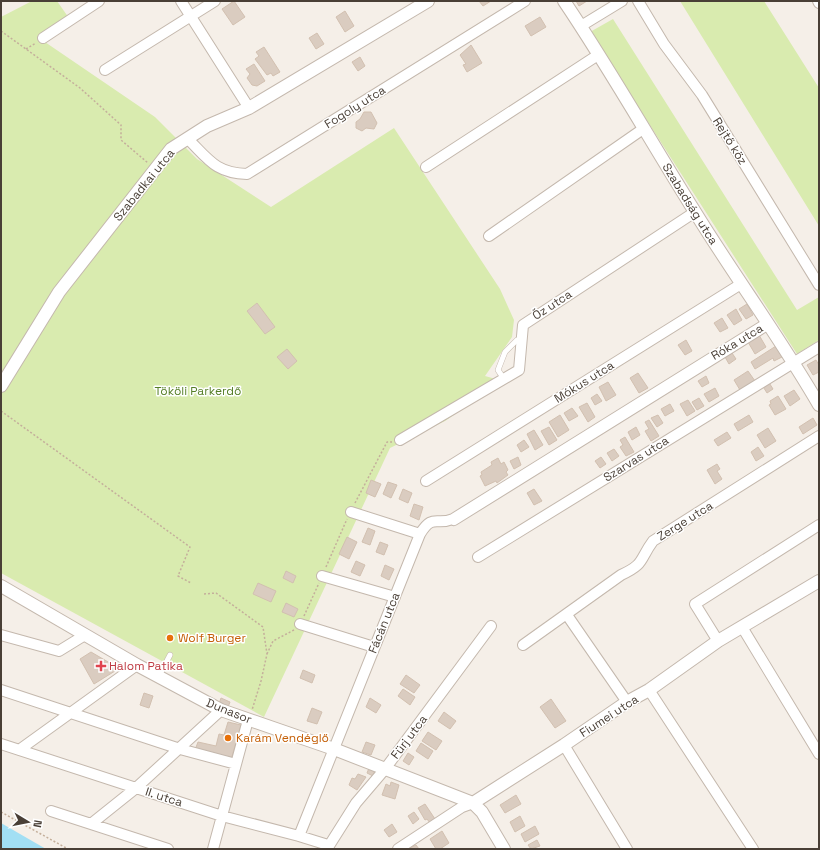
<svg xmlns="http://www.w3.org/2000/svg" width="820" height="850" viewBox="0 0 820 850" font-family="'Space Grotesk',sans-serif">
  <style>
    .green { fill: #d9ebaf }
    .water { fill: #a2dff4 }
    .building { fill: #daccc0; stroke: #d2c0b0 }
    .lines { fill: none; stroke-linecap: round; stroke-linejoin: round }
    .service-casing { stroke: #c4b8ad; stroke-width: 6 }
    .minor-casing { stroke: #c4b8ad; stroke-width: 12 }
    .tertiary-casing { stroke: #c4b8ad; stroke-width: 14 }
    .path { stroke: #c4af9b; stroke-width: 1.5; stroke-dasharray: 2 2; stroke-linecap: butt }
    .service { stroke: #fff; stroke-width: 5 }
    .minor { stroke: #fff; stroke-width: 10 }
    .tertiary { stroke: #fff; stroke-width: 12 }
    .food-dot { fill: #e8710a; stroke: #fff; stroke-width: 1.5 }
    .health-dot { fill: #e0444e; stroke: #fff; stroke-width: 1.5 }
    .labels { text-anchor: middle; stroke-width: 3; stroke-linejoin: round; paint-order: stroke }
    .street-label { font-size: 12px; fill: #493f36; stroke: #fff }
    .park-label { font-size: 12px; fill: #557e26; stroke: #fff }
    .food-label { font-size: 12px; fill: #c56008; stroke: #fff; text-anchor: start }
    .health-label { font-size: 12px; fill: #be3a42; stroke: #fff; text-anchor: start }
  </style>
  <rect width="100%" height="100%" fill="#f5efe8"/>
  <path class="green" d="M32 1H57L71 21 42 40 155 117 197 159 271 207 394 128 500 289 514 320 512 337 485 376 503 381 445 421 390 448 264 717 1 573V17Z
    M680 1H764L819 88V226Z
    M613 19 797 310 819 297V340L797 354 590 32Z"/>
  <path class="water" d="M1 823 46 849H1Z"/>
  <path class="building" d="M234 1 245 17 233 25 222 9Z
    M479 1H491L483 6Z
    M576 1H587L579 6Z
    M345 11 354 26 345 32 336 17Z
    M540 17 546 27 531 36 525 26Z
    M317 33 324 44 316 49 309 38Z
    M471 45 482 63 467 72 463 65 466 64 460 55Z
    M264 47 280 72 273 76 271 73 267 75 255 59 259 56 256 52Z
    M360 57 365 66 358 71 352 62Z
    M254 64 265 81 257 86 252 85 247 78 250 74 246 69Z
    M364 112H371L377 123 374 129 366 128 362 131 356 128V122L360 119Z
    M257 303 275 327 265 334 247 311Z
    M747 304 753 315 746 319 739 309Z
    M736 309 742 320 734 325 727 315Z
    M722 318 728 328 720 332 714 323Z
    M759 335 766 347 755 354 748 342Z
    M686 340 692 351 685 355 678 345Z
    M776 346 782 357 774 361 773 358 755 369 751 362Z
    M287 349 297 361 288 369 277 357Z
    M732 353 736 359 729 364 725 357Z
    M816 360 819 365V372L813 375 807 365Z
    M748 371 755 381 740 390 734 380Z
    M638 373 648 388 639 393 630 378Z
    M706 376 709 383 702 387 698 381Z
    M768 381 773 389 767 393 762 385Z
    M608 382 616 395 606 401 599 387Z
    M715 388 719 396 709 402 704 394Z
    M794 390 800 399 790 406 784 396Z
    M597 394 602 401 595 405 591 398Z
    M778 396 786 409 775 415 769 405 771 404 770 401Z
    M699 398 704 406 697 410 692 402Z
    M688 400 695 411 687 416 680 404Z
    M587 403 595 417 588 422 579 407Z
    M670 404 674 411 665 416 661 409Z
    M572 408 578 416 569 421 564 413Z
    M560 415 569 430 558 437 549 422Z
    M658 415 663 423 657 427 651 418Z
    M749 415 753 422 738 431 734 424Z
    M813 418 817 425 803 434 799 427Z
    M649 420 659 436 651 441 645 431 649 429 645 422Z
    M549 427 557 440 549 445 541 431Z
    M636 427 640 435 632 440 628 432Z
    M768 428 776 441 765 448 757 435Z
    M534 430 543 445 535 450 527 434Z
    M727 432 731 438 718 446 714 440Z
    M625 437 634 452 626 456 620 447 623 445 620 440Z
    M524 440 529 447 521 452 517 445Z
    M758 447 764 456 756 461 751 452Z
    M614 449 619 456 612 461 607 453Z
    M518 457 521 465 514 469 510 461Z
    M601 457 606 464 600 468 595 461Z
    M498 458 501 464 504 462 508 470 506 472 508 475 497 483 496 481 485 486 480 476 482 475 481 472 492 465 491 462Z
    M717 464 720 469 717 471 722 479 715 484 707 470Z
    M371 480 381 484 375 497 366 493Z
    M388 482 397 485 391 498 383 494Z
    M403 489 412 493 408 503 399 499Z
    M534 489 542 501 534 505 527 493Z
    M414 504 423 507 419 520 410 516Z
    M368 528 375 531 370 545 362 542Z
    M347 537 357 542 349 559 339 554Z
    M380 542 388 545 384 555 376 552Z
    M356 561 365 565 360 576 351 572Z
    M385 565 394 569 389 580 381 576Z
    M286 571 296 576 293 583 283 578Z
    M258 583 276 591 271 602 253 594Z
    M286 603 298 609 294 617 282 612Z
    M91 652 115 666V671L94 684 80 659Z
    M303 670 315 675 312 683 300 678Z
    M406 675 420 685 414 693 400 684Z
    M403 689 415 697 410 705 398 696Z
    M144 693 153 696 149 708 140 705Z
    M221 698 230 702 227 710 218 706Z
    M370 698 381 705 376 713 366 707Z
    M551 699 566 721 555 728 540 707Z
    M312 708 322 712 317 724 307 721Z
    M444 712 456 721 450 729 438 721Z
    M228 722 241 725 231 760 195 750 198 742 216 746 219 734 224 735Z
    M428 732 442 741 436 750 422 741Z
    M366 742 375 745 371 755 362 752Z
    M421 743 433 751 428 759 416 751Z
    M408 753 414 757 409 765 403 761Z
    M369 768 375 770 373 776 367 773Z
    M358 774 366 777 357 790 349 785 352 778 355 779Z
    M391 782 399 785 395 799 382 795 386 784 390 786Z
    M516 795 521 804 505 813 500 805Z
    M425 804 435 819 430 823 427 819 425 820 418 808Z
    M414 812 419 819 413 824 408 816Z
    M520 816 525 826 515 832 510 822Z
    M392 824 397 832 389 837 384 830Z
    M535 826 539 834 525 842 521 834Z
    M442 831 449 843 440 849H436L430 839Z
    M537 840 540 846 531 849 528 845Z
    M416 845 419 849H411L410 848Z"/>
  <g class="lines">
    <defs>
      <path id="service" d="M504 379 498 370 505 352 517 340 521 341
        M159 676 170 655"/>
      <path id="minor" d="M181 1 249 108
        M638 1 664 44 702 95 819 285
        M818 1 819 3
        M581 26 622 1
        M43 38 99 1
        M105 70 215 1
        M188 139C209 160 216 173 247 174L525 1
        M426 167 598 55
        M489 236 643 129
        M400 440 519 370 523 325 695 212
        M426 481 741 284
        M351 512 420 534
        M478 557 819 347
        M322 576 395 597
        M567 615 627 702
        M300 624 374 647
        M742 627 819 754
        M1 635 59 651 85 635
        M718 641 695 604 819 525
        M523 645 621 575C645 564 639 560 653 541L819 436
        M1 690 180 749 236 764
        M649 690 753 849
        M1 744 222 816 299 836 328 845
        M564 745 627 849
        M19 750 137 665
        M51 811 168 849
        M91 824 136 788 221 710
        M299 836 420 534C433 513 436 526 453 519L766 324 767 325 454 520 453 519
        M213 849 248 720
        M327 849 356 803 385 769 491 626
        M398 849 462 807 473 803"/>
      <path id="tertiary" d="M564 1C610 69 651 142 695 212 735 277 781 339 819 405
        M1 386 59 292 171 149 207 126 249 108 428 1
        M1 586 137 665 221 710 334 749 473 803 482 812 504 849
        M473 803 564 745 627 702 649 690 718 641 819 581"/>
    </defs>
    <use href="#service" class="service-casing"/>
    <use href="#minor" class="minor-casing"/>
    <use href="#tertiary" class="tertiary-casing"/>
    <path class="path" d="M1 31 80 88 121 125V140L148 163
      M26 49 36 43
      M1 411 190 547 178 576 191 583
      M355 503 387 442H392
      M326 567 347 519
      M204 594 216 593 263 627 267 654 261 681 252 710
      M304 616 319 583
      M267 654 273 641 294 630
      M1 812 68 849"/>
    <use href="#service" class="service"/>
    <use href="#minor" class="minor"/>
    <use href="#tertiary" class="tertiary"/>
  </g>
  <g class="food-dot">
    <circle cx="170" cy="638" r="4"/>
    <circle cx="228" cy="738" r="4"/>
  </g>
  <path class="health-dot" d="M99 660h4v4h4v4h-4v4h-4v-4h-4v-4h4z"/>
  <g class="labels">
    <g class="street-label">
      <text transform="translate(355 107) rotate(-32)" y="4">Fogoly utca</text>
      <text transform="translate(730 141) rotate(58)" y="4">Rejtő köz</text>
      <text transform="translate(144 185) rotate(-51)" y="4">Szabadkai utca</text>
      <text transform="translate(690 204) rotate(58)" y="4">Szabadság utca</text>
      <text transform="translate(552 305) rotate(-33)" y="4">Őz utca</text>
      <text transform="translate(737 342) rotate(-31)" y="4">Róka utca</text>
      <text transform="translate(584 382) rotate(-32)" y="4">Mókus utca</text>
      <text transform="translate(636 459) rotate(-32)" y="4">Szarvas utca</text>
      <text transform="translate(685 521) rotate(-32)" y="4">Zerge utca</text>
      <text transform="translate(384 623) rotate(-68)" y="4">Fácán utca</text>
      <text transform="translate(229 711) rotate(22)" y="4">Dunasor</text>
      <text transform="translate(609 716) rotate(-33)" y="4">Fiumei utca</text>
      <text transform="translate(409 737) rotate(-53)" y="4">Fürj utca</text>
      <text transform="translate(164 797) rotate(18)" y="4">II. utca</text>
    </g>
    <g class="park-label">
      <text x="198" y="395">Tököli Parkerdő</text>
    </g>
    <g class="food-label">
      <text x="178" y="642">Wolf Burger</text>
      <text x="236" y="742">Karám Vendéglő</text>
    </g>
    <g class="health-label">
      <text x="109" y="670">Halom Patika</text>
    </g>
  </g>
  <rect width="820" height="850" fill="none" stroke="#493f36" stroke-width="4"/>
  <g transform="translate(28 822) rotate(100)" stroke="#ffffff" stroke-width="3" paint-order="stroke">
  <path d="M0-3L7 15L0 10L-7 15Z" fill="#493f36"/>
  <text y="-6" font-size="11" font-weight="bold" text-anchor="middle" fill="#493f36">N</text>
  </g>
</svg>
